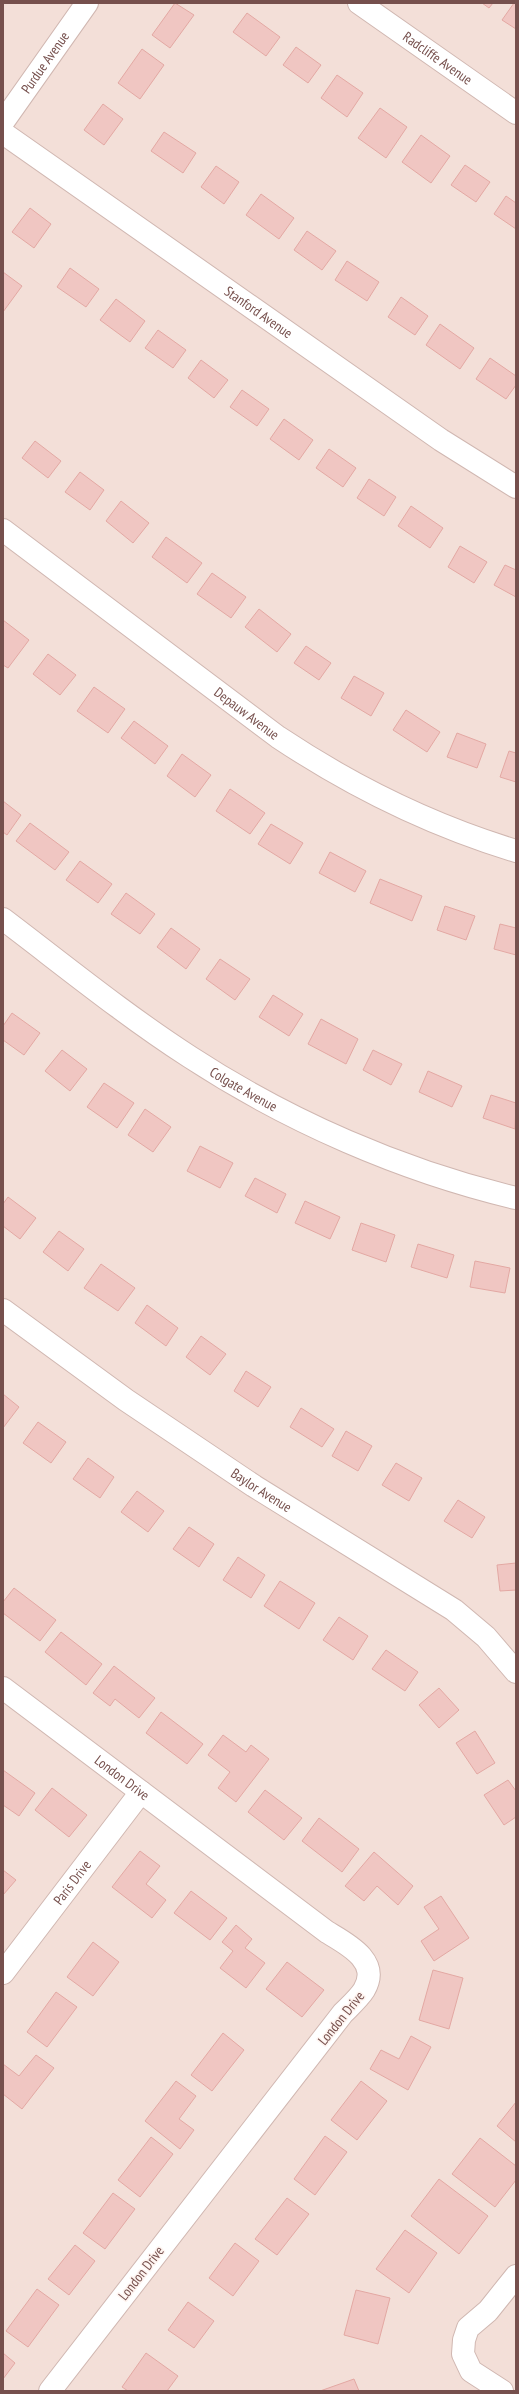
<svg xmlns="http://www.w3.org/2000/svg" width="519" height="2394" viewBox="0 0 519 2394" font-family="'PT Sans Narrow',sans-serif">
  <style>
    .residential { fill: #f3dfd8 }
    .building { fill: #f0c6c2; stroke: #e3a8a3 }
    .lines { fill: none; stroke-linecap: round; stroke-linejoin: round }
    .street-casing { stroke: #d0b7b1; stroke-width: 24 }
    .street { stroke: #fff; stroke-width: 22 }
    .labels { text-anchor: middle; stroke-width: 3; stroke-linejoin: round; paint-order: stroke }
    .street-label { font-size: 14px; fill: #76504d; stroke: #fef4f0 }
  </style>
  <rect width="100%" height="100%" fill="#fcefe9"/>
  <path class="residential" d="M3 3H516V2391H3Z"/>
  <path class="building" d="M175 3 194 15 170 48 152 35Z
    M482 3H493L489 8Z
    M514 3H516V29L502 20Z
    M247 13 280 37 266 56 233 32Z
    M296 47 321 65 308 83 283 65Z
    M142 49 164 65 140 99 118 83Z
    M337 75 363 93 347 117 321 98Z
    M103 104 123 119 104 145 84 130Z
    M380 108 407 127 386 158 358 138Z
    M164 132 196 153 183 173 151 151Z
    M421 135 450 156 431 183 402 162Z
    M465 165 490 182 476 202 451 185Z
    M216 166 239 182 224 204 201 187Z
    M261 194 294 218 279 239 246 215Z
    M506 196 516 203V229L494 214Z
    M30 208 51 224 34 248 12 232Z
    M307 231 336 251 322 270 294 250Z
    M347 261 379 282 367 301 335 280Z
    M70 268 99 289 86 307 57 287Z
    M3 272 22 286 3 312Z
    M401 297 428 316 415 335 388 317Z
    M116 299 145 321 130 342 100 320Z
    M440 324 474 348 460 369 426 345Z
    M158 330 186 350 173 368 145 348Z
    M490 358 516 376V385L506 399 476 379Z
    M201 360 228 380 214 398 188 378Z
    M242 390 269 409 257 426 230 407Z
    M284 419 313 440 299 460 270 439Z
    M35 441 61 461 48 478 22 458Z
    M329 449 356 468 343 487 316 468Z
    M80 472 104 490 90 510 65 492Z
    M369 479 396 497 384 516 357 498Z
    M121 501 149 523 133 543 106 521Z
    M411 506 443 528 430 548 398 526Z
    M166 537 202 563 187 583 152 557Z
    M460 546 487 562 474 583 448 567Z
    M505 565 516 570V597L494 585Z
    M212 573 246 597 231 618 197 594Z
    M259 609 291 634 277 652 245 627Z
    M3 620 29 640 8 668 3 665Z
    M306 646 331 663 319 680 294 663Z
    M48 654 76 675 60 695 33 674Z
    M354 676 384 693 371 716 341 698Z
    M94 687 125 709 108 733 77 711Z
    M406 710 440 732 427 752 393 730Z
    M134 721 168 746 155 764 121 738Z
    M457 733 486 744 477 768 447 757Z
    M509 751 516 753V782L500 777Z
    M182 754 211 775 195 797 167 776Z
    M230 789 265 813 250 834 216 811Z
    M3 801 21 815 7 835 3 832Z
    M30 823 69 852 55 870 16 841Z
    M271 824 303 843 290 864 258 844Z
    M330 852 366 871 355 892 319 873Z
    M80 861 112 884 98 903 66 880Z
    M380 879 422 896 412 921 370 903Z
    M126 893 155 914 140 934 111 914Z
    M445 906 475 916 466 940 437 930Z
    M500 924 516 928V955L494 949Z
    M171 928 200 949 186 969 157 947Z
    M220 959 250 979 235 1000 206 979Z
    M273 995 303 1014 289 1036 259 1017Z
    M12 1013 40 1033 24 1055 3 1040V1026Z
    M321 1019 358 1039 346 1064 308 1044Z
    M62 1050 87 1069 70 1091 45 1071Z
    M373 1050 402 1064 391 1085 363 1070Z
    M428 1071 462 1086 452 1107 419 1092Z
    M104 1083 134 1103 117 1128 87 1107Z
    M491 1095 516 1103 515 1129 483 1118Z
    M145 1109 171 1127 153 1152 128 1135Z
    M200 1146 233 1163 220 1188 187 1171Z
    M255 1178 286 1194 277 1213 245 1196Z
    M8 1197 36 1218 20 1239 3 1226V1204Z
    M305 1201 340 1217 330 1239 295 1223Z
    M361 1223 395 1235 386 1262 352 1250Z
    M59 1231 84 1249 68 1271 43 1252Z
    M418 1244 454 1255 447 1278 411 1267Z
    M475 1261 510 1268 505 1293 470 1287Z
    M101 1264 135 1288 118 1311 84 1288Z
    M147 1305 178 1328 166 1346 135 1323Z
    M201 1336 226 1354 210 1375 186 1357Z
    M246 1371 271 1387 258 1407 234 1391Z
    M3 1394 19 1407 3 1428Z
    M301 1408 334 1429 322 1447 290 1427Z
    M38 1422 66 1442 51 1463 23 1443Z
    M346 1431 372 1446 358 1471 332 1456Z
    M88 1458 114 1477 100 1498 73 1479Z
    M396 1463 422 1478 409 1501 382 1485Z
    M137 1491 164 1511 148 1532 121 1512Z
    M458 1500 485 1517 472 1538 444 1521Z
    M189 1527 214 1544 199 1567 173 1549Z
    M238 1557 265 1575 251 1598 223 1580Z
    M516 1563V1590L500 1591 497 1565Z
    M280 1581 315 1603 299 1629 264 1606Z
    M14 1588 56 1620 40 1641 3 1613V1602Z
    M339 1617 368 1636 353 1660 323 1640Z
    M61 1632 102 1664 86 1685 45 1652Z
    M386 1650 418 1672 405 1691 372 1669Z
    M114 1666 155 1698 139 1718 115 1699 110 1706 93 1693Z
    M439 1688 459 1710 439 1728 419 1705Z
    M161 1712 203 1744 187 1764 146 1733Z
    M475 1731 495 1763 477 1774 456 1743Z
    M223 1735 246 1752 251 1745 269 1759 236 1802 218 1788 230 1772 208 1755Z
    M3 1770 35 1793 19 1816 3 1805Z
    M508 1780 516 1791V1817L504 1825 484 1795Z
    M52 1788 87 1815 69 1837 35 1810Z
    M265 1790 302 1818 284 1840 248 1812Z
    M319 1818 359 1849 342 1872 302 1841Z
    M140 1851 160 1866 146 1884 166 1900 152 1918 112 1887Z
    M374 1852 413 1886 398 1905 377 1886 364 1901 345 1886Z
    M3 1870 16 1880 3 1895Z
    M191 1891 227 1918 210 1940 174 1913Z
    M441 1896 469 1938 434 1961 421 1941 439 1929 424 1907Z
    M236 1925 252 1939 245 1948 265 1963 246 1988 220 1968 233 1951 222 1942Z
    M93 1942 119 1962 93 1996 67 1977Z
    M287 1962 324 1990 302 2017 266 1989Z
    M433 1970 463 1978 449 2029 419 2020Z
    M56 1992 77 2007 47 2047 27 2032Z
    M223 2033 244 2050 212 2091 191 2075Z
    M411 2036 431 2047 408 2090 370 2069 381 2050 399 2059Z
    M36 2055 54 2068 22 2109 3 2094V2064L19 2076Z
    M176 2081 196 2096 179 2119 194 2130 180 2149 145 2121Z
    M361 2081 387 2101 357 2140 331 2120Z
    M516 2102V2142L497 2126Z
    M325 2136 347 2152 315 2195 294 2179Z
    M151 2137 173 2154 140 2197 118 2180Z
    M480 2138 516 2166V2180L495 2207 452 2174Z
    M439 2179 488 2216 459 2254 411 2216Z
    M113 2193 135 2209 105 2249 83 2233Z
    M287 2198 309 2214 277 2255 255 2239Z
    M405 2230 437 2253 409 2293 376 2269Z
    M235 2243 259 2261 233 2296 209 2278Z
    M75 2245 95 2261 69 2295 48 2279Z
    M37 2289 59 2305 28 2347 6 2331Z
    M356 2290 390 2298 378 2344 344 2335Z
    M188 2302 214 2321 194 2348 168 2330Z
    M3 2353 15 2363 3 2379Z
    M146 2353 178 2376 167 2391H128L122 2387Z
    M354 2379 359 2391H320Z"/>
  <g class="lines">
    <defs>
      <g id="street">
        <path id="s1" d="M359 3 516 113"/>
        <path id="s2" d="M3 122 87 3"/>
        <path id="s3" d="M3 133 441 440 516 487"/>
        <path id="s4" d="M3 530 278 737C353 787 430 825 516 851"/>
        <path id="s5" d="M3 919C65 966 125 1015 190 1057 288 1121 402 1171 516 1198"/>
        <path id="s6" d="M3 1310 126 1400 254 1486 454 1610 486 1637 516 1672"/>
        <path id="s7" d="M3 1688 327 1932C347 1944 381 1961 364 1990 359 1998 350 2006 343 2013L50 2391"/>
        <path id="s8" d="M3 1973 141 1792"/>
        <path d="M502 2391 471 2371 463 2354 464 2340 468 2328 488 2311 516 2276"/>
      </g>
    </defs>
    <use href="#street" class="street-casing"/>
    <use href="#street" class="street"/>
  </g>
  <g class="labels">
    <g class="street-label">
      <text dy="5" stroke="none"><textPath href="#s1" startOffset="96">Radcliffe Avenue</textPath></text>
      <text dy="5" stroke="none"><textPath href="#s2" startOffset="73">Purdue Avenue</textPath></text>
      <text dy="5" stroke="none"><textPath href="#s3" startOffset="312">Stanford Avenue</textPath></text>
      <text dy="5" stroke="none"><textPath href="#s4" startOffset="305">Depauw Avenue</textPath></text>
      <text dy="5" stroke="none"><textPath href="#s5" startOffset="295">Colgate Avenue</textPath></text>
      <text dy="5" stroke="none"><textPath href="#s6" startOffset="315">Baylor Avenue</textPath></text>
      <text dy="5" stroke="none"><textPath href="#s7" startOffset="149">London Drive</textPath></text>
      <text dy="5" stroke="none"><textPath href="#s8" startOffset="114">Paris Drive</textPath></text>
      <text transform="translate(341 2018) rotate(-51)" y="5">London Drive</text>
      <text transform="translate(141 2273) rotate(-52)" y="5">London Drive</text>
    </g>
  </g>
  <rect width="519" height="2394" fill="none" stroke="#76504d" stroke-width="8"/>
</svg>
